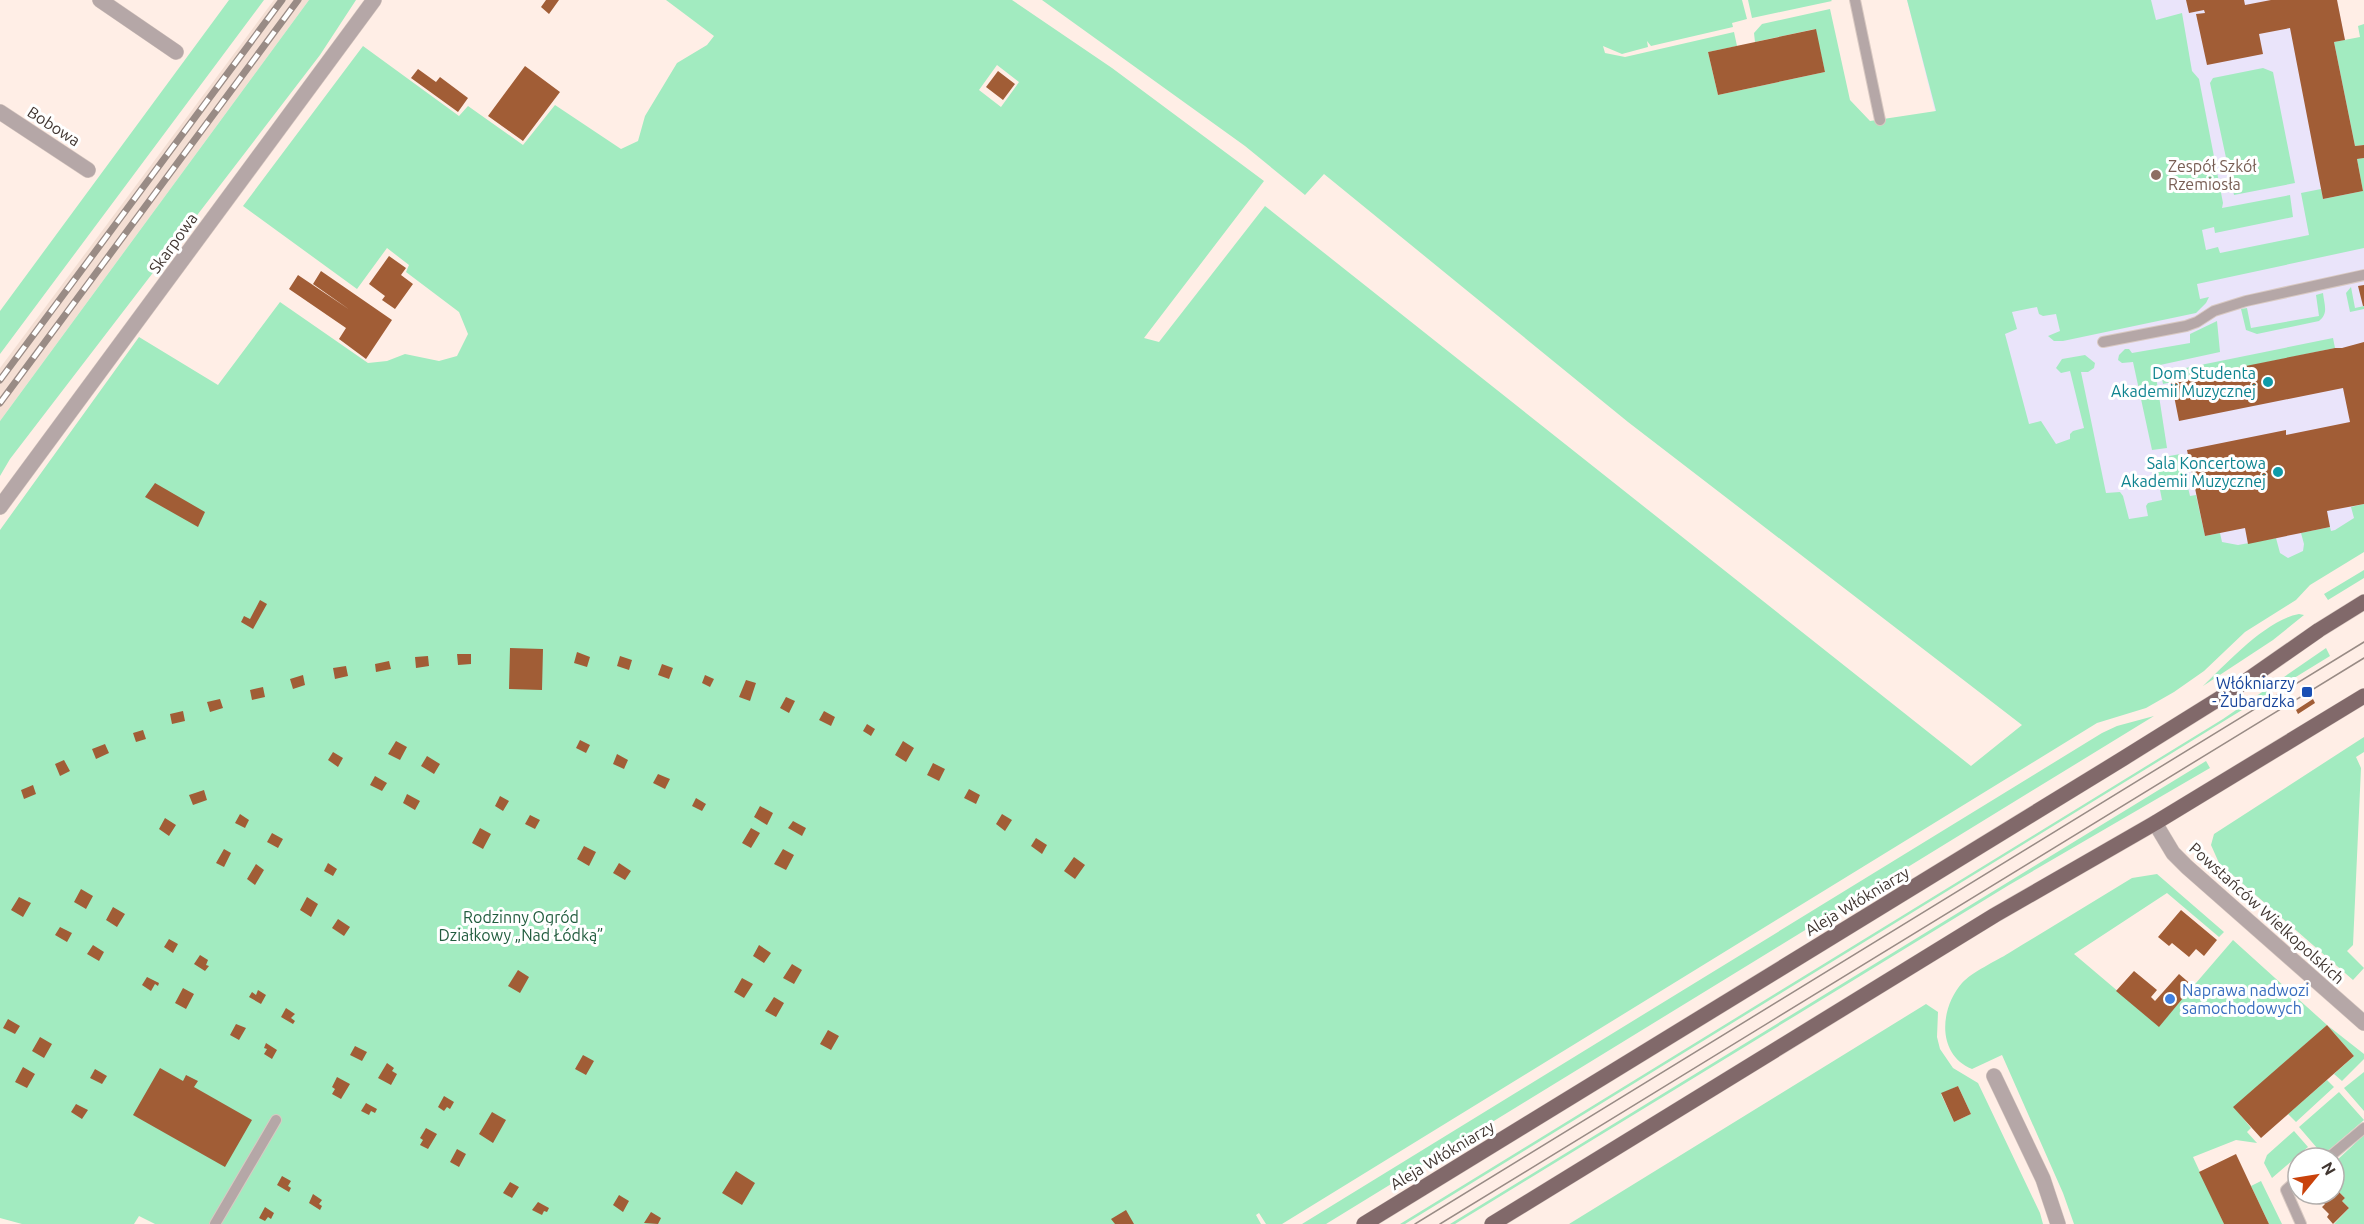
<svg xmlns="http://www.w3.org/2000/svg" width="2364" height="1224" viewBox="0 0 2364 1224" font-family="Ubuntu,sans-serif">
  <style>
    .built { fill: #f4dfd4 }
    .education { fill: #eae4fa }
    .green { fill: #a2ebc0; fill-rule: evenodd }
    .building { fill: #a15d36 }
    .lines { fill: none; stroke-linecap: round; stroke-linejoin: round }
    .service-casing { stroke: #d9c9c2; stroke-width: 12 }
    .minor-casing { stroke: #d9c9c2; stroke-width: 16 }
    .primary-casing { stroke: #d9c9c2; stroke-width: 16 }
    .service { stroke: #b5a7a7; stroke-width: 10 }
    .minor { stroke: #b5a7a7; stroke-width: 15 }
    .primary { stroke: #81696a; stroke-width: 15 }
    .tram { stroke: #998b85; stroke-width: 1.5 }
    .rail-casing { stroke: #998b85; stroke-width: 7 }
    .rail { stroke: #fff; stroke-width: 4.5; stroke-dasharray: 14; stroke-linecap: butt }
    .education-dot { fill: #8d6e63; stroke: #fff; stroke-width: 2 }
    .culture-dot { fill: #0f9aa8; stroke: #fff; stroke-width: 2 }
    .transit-dot { fill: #1a4fb4; stroke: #fff; stroke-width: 2 }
    .shop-dot { fill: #3f7fe0; stroke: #fff; stroke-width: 2 }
    .labels { text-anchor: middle; stroke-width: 6; stroke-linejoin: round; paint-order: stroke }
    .street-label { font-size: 16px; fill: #413631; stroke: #fff }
    .education-label { font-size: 16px; fill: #785e54; stroke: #fff; text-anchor: start }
    .culture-label { font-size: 16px; fill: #0d838f; stroke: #fff; text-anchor: end }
    .transit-label { font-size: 16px; fill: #164399; stroke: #fff; text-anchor: end }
    .park-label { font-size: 16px; fill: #215c3e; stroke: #fff }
    .shop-label { font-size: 16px; fill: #366cbe; stroke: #fff; text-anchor: start }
  </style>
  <rect width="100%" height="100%" fill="#ffeee6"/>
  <path class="built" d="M274 0H309L0 421V368Z"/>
  <path class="education" d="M1907 0H2337L2345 40 2335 42 2355 146 2364 145V158L2357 160 2364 197V519L2306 557 2190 575 2011 412Z"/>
  <path class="green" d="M229 0H264L0 354V311Z
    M309 0H356L320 55 10 459 0 476V421Z
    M666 0H1012L1112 68 1264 181 1144 338 1159 342 1265 206 1971 766 2022 725 1628 422 1324 174 1305 195 1245 146 1042 0H1742L1747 19 1732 23 1733 27 1651 46 1647 41 1648 47 1622 54 1603 46 1605 53 1625 57 1734 32 1737 46 1708 52 1718 95 1825 72 1815 29 1755 42 1754 33 1762 24 1830 9 1850 100 1870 121 1936 111 1907 0H2151L2156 20 2182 13 2192 71 2199 79 2223 203 2222 208 2290 195 2293 217 2215 233 2214 227 2202 230 2206 250 2218 247 2220 253 2309 235 2301 193 2321 189 2323 199 2363 191 2357 159 2364 158V248L2197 284 2200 299 2209 297 2206 303 2196 313 2063 341H2054L2048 336 2060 331 2056 314 2043 316 2039 314 2037 307 2012 312 2017 329 2005 334 2029 424 2041 421 2056 444 2070 439V434L2073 431 2084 428 2070 371 2061 373 2056 368 2062 359 2085 355 2095 363 2094 368 2088 372H2081L2106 493 2120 492 2123 496 2129 519 2148 516 2146 506 2148 503 2162 500 2154 459 2180 454 2190 496 2196 495 2205 536 2220 533 2222 542 2238 545 2276 538 2280 553 2288 558 2303 551 2304 544 2301 533 2330 527 2331 531 2335 530 2354 518 2351 507 2364 504V552L2310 585 2296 600 2245 632 2204 671 2174 692 2146 708 2097 723 1282 1224H1266L1259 1213 1256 1215 1261 1224H155L139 1216 134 1224H22L0 1218V530L139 337 218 385 280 302 368 363 387 361 405 354 439 361 457 356 468 334 459 312 406 272 409 265 387 248 357 289 243 206 363 46 459 116 468 106 523 145 555 105 621 149 638 141 645 116 677 63 707 45 714 36ZM997 65 1019 82 1001 107 979 90Z
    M1748 0H1831L1832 1 1752 18Z
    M2364 24V145L2355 146 2334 42 2360 37 2358 26Z
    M2263 68 2273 72 2295 183 2234 195 2210 83 2213 78Z
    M2351 287 2355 308 2364 306V309L2350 312 2346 293Z
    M2323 293C2324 304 2329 314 2319 321L2257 334 2246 330 2241 309 2247 308 2251 328 2319 316 2316 295Z
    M2217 321 2220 352 2160 365 2155 370 2167 448 2152 450 2133 362 2122 363 2118 360 2119 355 2125 349H2129L2132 353 2190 343V334Z
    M2333 338 2335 348 2163 384 2161 373Z
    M2364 570V578L2328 600 2324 594Z
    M2299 614 2304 615 2273 640 2203 686C2227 663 2266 620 2299 614Z
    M2326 648 2330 656 1405 1224H1400L2223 719Z
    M2154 716 1326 1224H1302L2102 733 2117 726Z
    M2364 737V752L2356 757 2361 768 2353 945 2347 951 2364 968 2353 980 2219 863 2211 845 2214 834Z
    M2206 761 2210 768 2009 885 1455 1224H1450Z
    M2157 874 2224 932 2219 937 2167 893 2074 954 2159 1026 2233 940 2327 1025 2364 1054V1059L2342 1081 2334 1074 2354 1056 2327 1025 2234 1107 2251 1128 2247 1132 2257 1143 2236 1140 2193 1157 2224 1224H2074L2063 1193 2002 1055 1972 1069C1936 1054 1940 1008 1962 983 1972 972 1996 961 2009 953 2050 928 2091 903 2132 878Z
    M1926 1004 1938 1012 1937 1037 1940 1049 1953 1068 1978 1083 2040 1213 2043 1224H1569ZM1958 1086 1971 1114 1954 1122 1941 1094Z
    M2364 1072V1111L2344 1088Z
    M2327 1080 2334 1087 2296 1122 2288 1114Z
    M2339 1092 2364 1120 2323 1155 2299 1127Z
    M2294 1131 2308 1147 2272 1178 2264 1163 2267 1155Z
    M2364 1135V1224H2334L2349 1208 2342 1201 2345 1198 2338 1191 2340 1187 2334 1181V1163Z
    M2261 1181 2282 1224H2269L2251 1186Z"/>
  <path class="building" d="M546 0H559L549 14 541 7Z
    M2186 0H2244L2245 5 2271 0H2337L2345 40 2334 42 2355 146 2364 145V158L2357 159 2363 191 2323 199 2290 28 2259 34 2263 54 2207 65 2196 14 2205 13 2204 10 2189 13Z
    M1816 29 1825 72 1718 95 1708 52Z
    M525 66 560 92 523 141 488 116Z
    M418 69 436 82 440 77 468 98 458 112 411 78Z
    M998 71 1015 84 1003 100 986 87Z
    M389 256 406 268 401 275 413 284 395 309 382 300 385 296 369 284Z
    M321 271 392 320 366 359 339 339 346 328 289 289 298 275 350 310 313 284Z
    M2364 285V306H2363L2358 286Z
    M2364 342V504L2327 511 2330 527 2301 533 2248 544 2245 528 2205 536 2187 450 2286 430V435L2350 422 2343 388 2179 421 2171 381 2335 348H2342Z
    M155 483 205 512 198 527 145 497Z
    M260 600 267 604 253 629 241 622 244 616 250 619Z
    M510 648 543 649 542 690 509 689Z
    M577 652 590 657 587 667 574 663Z
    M457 654H471V664L458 665Z
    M428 656 429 666 416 668 415 657Z
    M620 656 632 660 629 670 617 666Z
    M389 661 391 669 376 672 375 664Z
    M662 664 673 668 669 679 658 675Z
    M346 666 348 676 335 679 333 668Z
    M303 675 305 685 293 689 290 679Z
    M705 675 714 679 710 687 702 683Z
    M746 680 756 683 750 701 739 697Z
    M263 687 265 697 252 700 250 690Z
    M786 697 795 701 789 713 780 708Z
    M220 699 223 708 210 712 207 702Z
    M2313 699 2315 703 2298 714 2296 710Z
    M183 711 185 721 172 724 170 714Z
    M824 711 835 717 831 726 819 720Z
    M867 724 875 729 871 736 863 731Z
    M143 730 146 739 136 742 133 733Z
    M580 740 590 745 586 753 576 748Z
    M396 741 407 747 400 760 388 754Z
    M903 741 914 748 906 762 895 755Z
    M105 744 109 753 96 759 92 749Z
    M333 752 343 758 338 767 328 760Z
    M617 754 628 760 624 769 613 764Z
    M427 756 440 764 434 774 421 766Z
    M64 760 70 771 60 776 55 764Z
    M933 763 945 769 939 781 927 775Z
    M658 774 670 779 665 789 653 783Z
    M375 776 387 783 382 791 370 785Z
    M33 785 36 794 24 799 21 790Z
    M969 789 980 795 976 804 964 798Z
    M204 790 207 800 193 805 189 795Z
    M407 794 420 801 415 810 403 803Z
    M500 796 509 801 503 811 495 806Z
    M696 798 706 804 702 811 692 806Z
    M760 806 773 813 767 825 754 817Z
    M240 814 249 820 245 828 235 823Z
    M1002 814 1012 820 1005 831 996 824Z
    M530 815 540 820 535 829 525 824Z
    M165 818 176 825 169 836 159 829Z
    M793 821 806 828 802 836 788 828Z
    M480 828 491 834 483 849 472 843Z
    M751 828 760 833 751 848 742 843Z
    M272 833 283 839 278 848 267 842Z
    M1036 838 1047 845 1042 854 1031 846Z
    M584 846 596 852 589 866 577 859Z
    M224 849 231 853 224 867 216 863Z
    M783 849 794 855 786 870 774 864Z
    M1074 857 1085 865 1075 879 1064 871Z
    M328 863 337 869 333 876 324 871Z
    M619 863 631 871 625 880 613 873Z
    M256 864 264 870 255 885 247 879Z
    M81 889 93 896 86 909 74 902Z
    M19 897 31 903 23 917 11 910Z
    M307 897 318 904 311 917 300 910Z
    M113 907 125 914 117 927 106 920Z
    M2181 910 2217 940 2204 956 2196 949 2189 957 2172 943 2169 946 2158 937Z
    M338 919 350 927 344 936 332 928Z
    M60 927 72 933 67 942 55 935Z
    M169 939 178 944 173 953 164 947Z
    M93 945 104 952 99 961 87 954Z
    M759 945 771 953 764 963 753 956Z
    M200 955 208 960 206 965 209 966 205 971 194 964Z
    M792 964 802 970 794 984 783 978Z
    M518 970 529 977 520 993 508 986Z
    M2134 971 2157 990 2151 997 2155 1001 2179 974 2193 986 2159 1027 2116 991Z
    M147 977 159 983 158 986 155 984 151 991 142 985Z
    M742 978 753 984 744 998 734 992Z
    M183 988 194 994 186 1009 175 1003Z
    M258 990 266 995 261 1004 249 997 252 992 256 995Z
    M774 997 784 1003 776 1017 765 1011Z
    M286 1008 295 1014 291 1018 295 1021 293 1024 281 1017Z
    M8 1019 20 1026 15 1034 3 1028Z
    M236 1024 246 1028 239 1040 230 1035Z
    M2327 1025 2354 1056 2261 1138 2233 1107Z
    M828 1030 839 1036 831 1050 820 1044Z
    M40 1037 52 1044 44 1058 32 1051Z
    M266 1043 277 1050 272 1059 264 1054 267 1049 264 1048Z
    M355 1046 367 1052 362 1061 350 1055Z
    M583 1055 594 1061 586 1075 575 1069Z
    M387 1063 394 1068 392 1071 397 1074 391 1085 378 1078Z
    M23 1067 35 1074 27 1088 15 1082Z
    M160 1068 183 1081 186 1075 198 1081 194 1087 252 1120 225 1167 133 1115Z
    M95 1069 107 1076 102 1084 90 1078Z
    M337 1077 350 1084 341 1099 332 1094 335 1089 332 1087Z
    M1958 1086 1971 1114 1954 1122 1941 1093Z
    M444 1096 454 1102 450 1109 447 1107 444 1111 438 1107Z
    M366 1103 377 1109 375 1113 371 1111 369 1115 361 1111Z
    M76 1104 88 1110 82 1119 71 1112Z
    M492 1112 506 1120 493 1143 479 1134Z
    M426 1128 437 1134 428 1149 420 1145 423 1140 420 1138Z
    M457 1149 466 1154 459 1167 450 1162Z
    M2236 1154 2251 1186 2269 1224H2224L2199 1172Z
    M736 1171 755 1183 742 1205 722 1193Z
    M282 1176 291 1181 288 1186 291 1188 289 1192 277 1185Z
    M2334 1181 2341 1188 2338 1191 2345 1198 2342 1201 2349 1208 2333 1224 2327 1217 2329 1214 2322 1207 2325 1204 2318 1197 2321 1194H2334Z
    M510 1182 519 1187 512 1198 503 1193Z
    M313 1194 322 1200 319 1204 322 1206 320 1210 309 1203Z
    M619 1195 629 1201 623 1212 613 1205Z
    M538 1202 549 1208 547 1212 544 1211 542 1215 532 1210Z
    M265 1207 274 1213 271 1219 268 1217 265 1221 259 1218Z
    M1126 1210 1134 1224H1115L1111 1219Z
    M651 1212 661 1218 658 1224 644 1223Z"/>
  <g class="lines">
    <defs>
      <path id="service" d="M1855 0 1880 120
        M2103 342 2186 326 2197 322 2214 311 2246 301 2364 275
        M2328 1158 2364 1128
        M2298 1179 2286 1190 2301 1224
        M215 1224 276 1120"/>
      <path id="minor" d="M100 0 176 52
        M0 112 88 170
        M0 507 374 0
        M2155 823 2173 853 2187 867 2364 1023
        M1994 1076 2043 1179 2058 1224"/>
      <path id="primary" d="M1364 1224 2124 758 2233 690 2319 630 2364 602
        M1492 1224 1995 915 2155 823 2364 696"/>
    </defs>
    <use href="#service" class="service-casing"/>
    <use href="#minor" class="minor-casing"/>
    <use href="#primary" class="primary-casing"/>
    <use href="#service" class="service"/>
    <use href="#minor" class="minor"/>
    <use href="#primary" class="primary"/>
    <path class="tram" d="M1415 1224 2364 642
      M1440 1224 2364 658"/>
    <defs>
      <path id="rail" d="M0 380 282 0
        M0 403 298 0"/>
    </defs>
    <use href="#rail" class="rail-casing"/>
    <use href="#rail" class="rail"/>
  </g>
  <circle class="education-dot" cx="2156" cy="175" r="6"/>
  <g class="culture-dot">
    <circle cx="2268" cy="382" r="6"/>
    <circle cx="2278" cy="472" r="6"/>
  </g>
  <rect class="transit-dot" x="2301" y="686" width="12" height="12" rx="3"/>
  <circle class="shop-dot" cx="2170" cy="999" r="6"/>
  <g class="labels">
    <g class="street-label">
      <text transform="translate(54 126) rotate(33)" y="6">Bobowa</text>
      <text transform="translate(173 243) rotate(-54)" y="6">Skarpowa</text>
      <text transform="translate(1857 901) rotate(-31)" y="6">Aleja Włókniarzy</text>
      <text transform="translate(2267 913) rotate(42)" y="6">Powstańców Wielkopolskich</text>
      <text transform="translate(1442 1155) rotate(-31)" y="6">Aleja Włókniarzy</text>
    </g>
    <g class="education-label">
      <text x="2168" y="172">Zespół Szkół<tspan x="2168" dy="18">Rzemiosła</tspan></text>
    </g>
    <g class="culture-label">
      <text x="2256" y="379">Dom Studenta<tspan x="2256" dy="18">Akademii Muzycznej</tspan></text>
      <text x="2266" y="469">Sala Koncertowa<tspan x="2266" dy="18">Akademii Muzycznej</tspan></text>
    </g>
    <g class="transit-label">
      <text x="2295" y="689">Włókniarzy<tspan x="2295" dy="18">- Żubardzka</tspan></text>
    </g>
    <g class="park-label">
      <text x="521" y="923">Rodzinny Ogród<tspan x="521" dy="18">Działkowy „Nad Łódką”</tspan></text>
    </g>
    <g class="shop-label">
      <text x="2182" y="996">Naprawa nadwozi<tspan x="2182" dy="18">samochodowych</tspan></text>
    </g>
  </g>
  <g transform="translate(2316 1176) rotate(60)"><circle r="28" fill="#ffffff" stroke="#b3afad" stroke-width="1.5"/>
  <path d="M0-4.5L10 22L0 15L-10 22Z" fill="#c9420b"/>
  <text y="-9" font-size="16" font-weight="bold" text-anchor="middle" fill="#413631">N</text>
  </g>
</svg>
